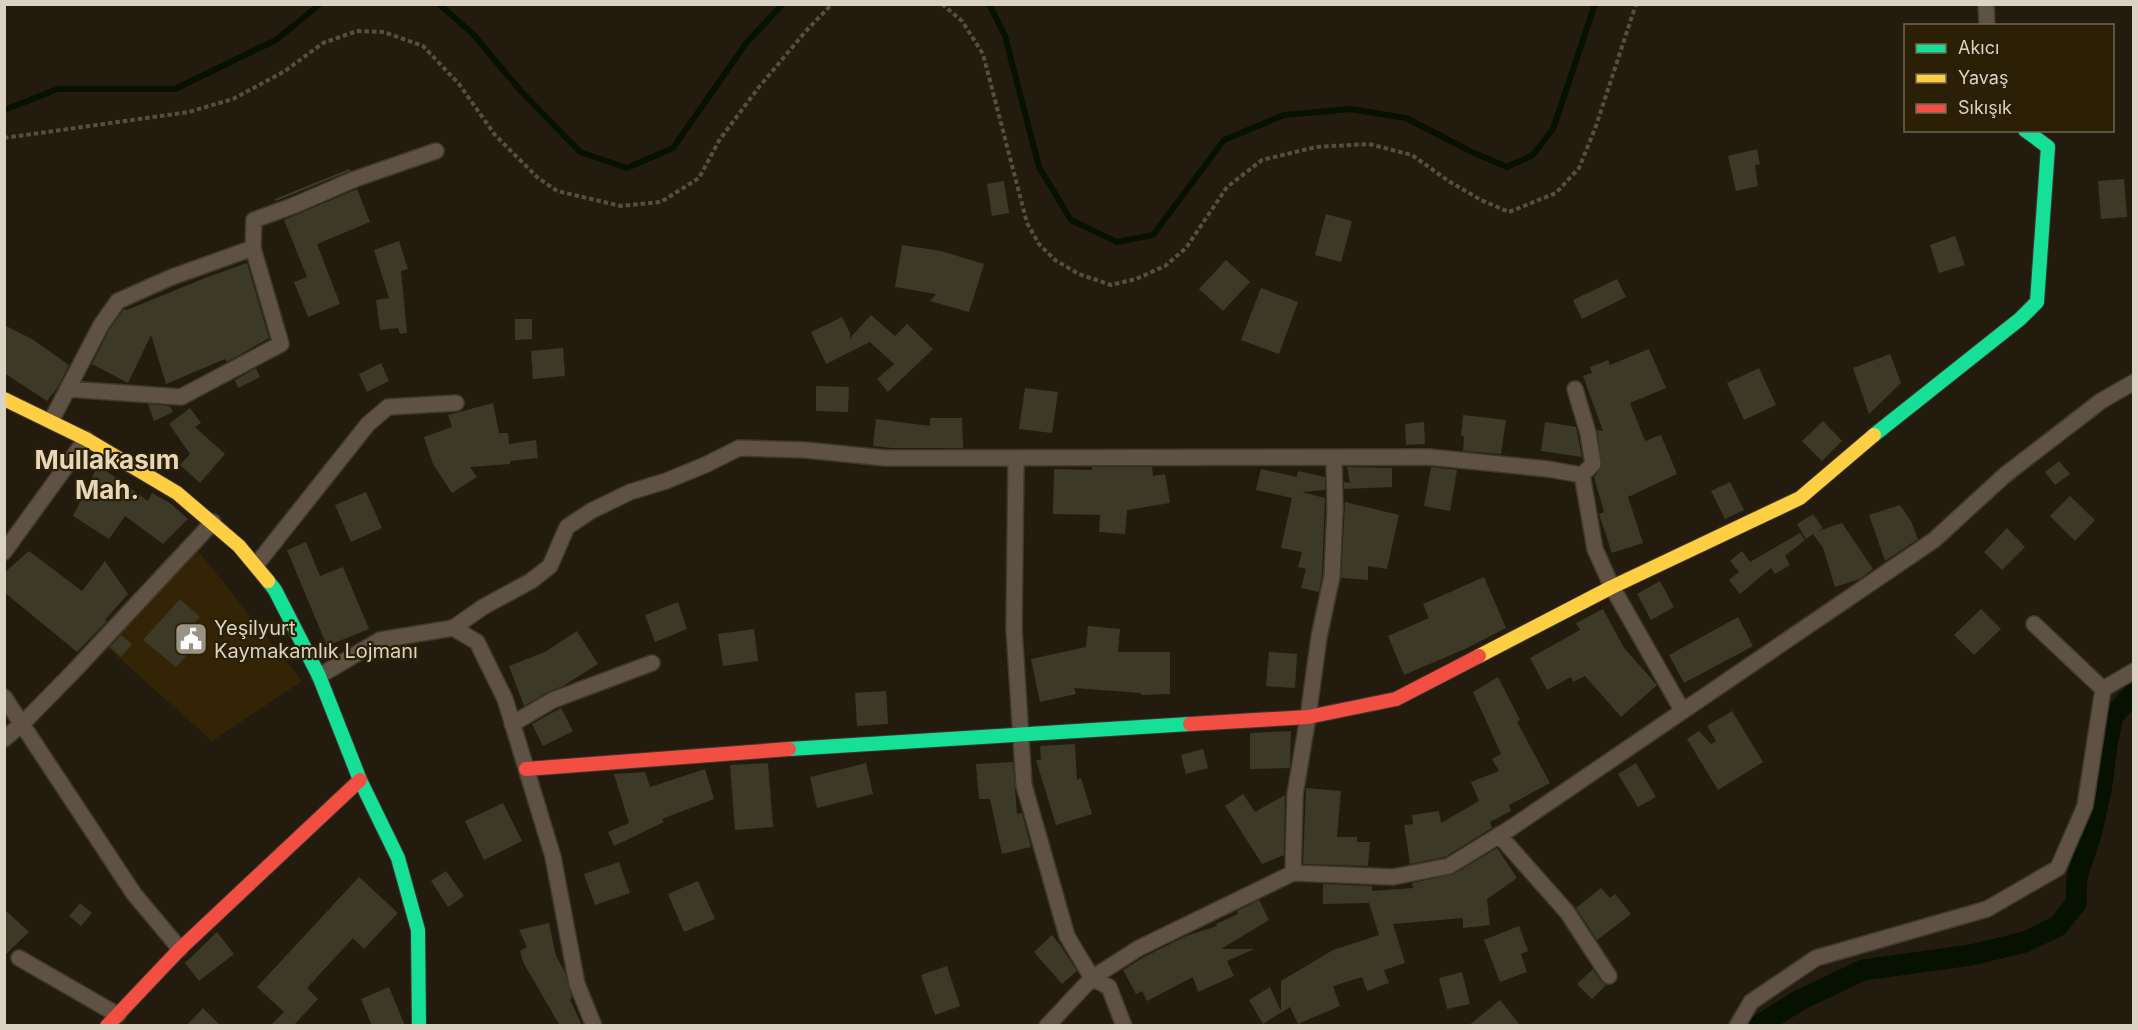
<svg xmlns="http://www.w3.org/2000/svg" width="2138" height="1030" viewBox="0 0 2138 1030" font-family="Inter,sans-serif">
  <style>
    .built { fill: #322404 }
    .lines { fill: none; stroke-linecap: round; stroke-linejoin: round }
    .stream { stroke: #071101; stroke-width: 6 }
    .canal { stroke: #071101; stroke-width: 21 }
    .building { fill: #3c3927 }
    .street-casing { stroke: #3f382d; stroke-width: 18 }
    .fast-casing { stroke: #3f382d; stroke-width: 16 }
    .slow-casing { stroke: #3f382d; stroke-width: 16 }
    .jam-casing { stroke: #3f382d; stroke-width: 16 }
    .path { stroke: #584d41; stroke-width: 4; stroke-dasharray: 4.5 3; stroke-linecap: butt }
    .street { stroke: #5f5143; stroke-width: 15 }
    .fast { stroke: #16e098; stroke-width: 14 }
    .slow { stroke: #ffcf43; stroke-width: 14 }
    .jam { stroke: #f24e42; stroke-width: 14 }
    .labels { text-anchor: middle; stroke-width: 4.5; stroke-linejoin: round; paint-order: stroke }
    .poi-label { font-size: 20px; fill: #dad2c3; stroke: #2b2006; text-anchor: start }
    .district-label { font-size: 26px; font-weight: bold; fill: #e7d7b9; stroke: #2b2006 }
  </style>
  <rect width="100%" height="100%" fill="#231c0e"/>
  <path class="built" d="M197 549 302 681 212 741 107 647Z"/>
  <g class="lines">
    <path class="stream" d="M439 4 473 34 520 90 580 152 627 168 673 148 747 42 783 4
      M989 4 1005 36 1039 167 1071 220 1117 242 1153 235 1224 140 1284 115 1350 109 1406 118 1472 152 1507 167 1533 155 1553 129 1595 4
      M4 110 58 89H175L276 40 320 4"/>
    <path class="canal" d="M1758 1026 1800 1000 1863 970 1971 955 2025 942 2058 926 2076 903 2077 877 2091 835 2101 791 2107 745 2113 716 2134 693"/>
  </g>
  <path class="building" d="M1757 149 1760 164 1755 165 1758 186 1736 191 1728 156Z
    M349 169 350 171 276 201 275 199Z
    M2124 179 2127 217 2101 219 2098 181Z
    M1004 181 1009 213 992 216 987 184Z
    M357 189 370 222 317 244 340 304 308 317 294 282 307 277 284 220Z
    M1326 214 1352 221 1341 262 1315 255Z
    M1955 236 1965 265 1939 273 1930 245Z
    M399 241 408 269 401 271 407 333 400 334 398 328 380 330 376 300 389 298 374 250Z
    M902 245 941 251 984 264 969 312 930 301 936 294 895 287Z
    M1226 260 1250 282 1223 311 1199 289Z
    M247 263 269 338 227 362 225 359 166 384 151 335 128 383 92 364 109 330 124 309 127 310 205 278Z
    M1617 279 1626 297 1582 319 1573 300Z
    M1261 288 1298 302 1279 354 1241 340Z
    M871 315 895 336 907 324 933 349 888 392 877 379 894 364 870 342 826 364 811 332 842 317 850 333V338Z
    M515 319H532V339L515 340Z
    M4 325 32 339 69 365 58 387 47 401 4 373Z
    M563 348 565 376 533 379 531 351Z
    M1649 349 1666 388 1630 403 1645 441 1661 435 1677 474 1628 497 1643 543 1612 553 1599 514 1604 512 1594 477 1602 466 1597 430 1603 431 1583 376 1592 373 1590 367 1608 360 1610 365Z
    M1890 354 1901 383 1869 414 1853 368Z
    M381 363 389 381 367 392 359 374Z
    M256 368 260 377 238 388 235 380Z
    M1759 368 1776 405 1744 420 1727 383Z
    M816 386 849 387 848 412 816 411Z
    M1025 388 1058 392 1052 433 1019 429Z
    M493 403 499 433H508L509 444 536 440 538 458 510 461V464L470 467 477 477 452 493 433 464 424 437 452 427 448 415Z
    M148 404 170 406 173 412 154 421Z
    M190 408 201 423 195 427 225 454 200 483 180 465 190 454 169 424Z
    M1463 415 1506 420 1501 454 1463 451 1464 436H1461Z
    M930 418H962L963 448H892L873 446 876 419 930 426Z
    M1823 421 1842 441 1822 461 1802 441Z
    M1424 422 1425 444 1406 445 1405 424Z
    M1545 422 1576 427 1582 457 1541 451Z
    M2059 461 2070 474 2055 485 2045 472Z
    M98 465 148 501 152 493 170 503 188 519 163 544 125 516 109 539 73 516Z
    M1092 467H1152L1153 476 1165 474 1170 503 1127 510 1125 534 1099 532 1100 515 1053 514 1054 469 1092 470Z
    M1347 467 1392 468V487L1344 489V482L1350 483Z
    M1431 467 1457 470 1450 511 1424 506Z
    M1261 469 1297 477 1298 471 1325 477V490L1302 492 1325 498 1322 575 1319 592 1301 588 1306 569 1298 567 1302 552 1281 548 1292 498 1256 490Z
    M1730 482 1744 510 1725 519 1711 491Z
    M366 492 382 528 351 542 335 505Z
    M2070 496 2095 520 2075 541 2050 516Z
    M1345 502 1399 515 1387 569 1368 566V580L1341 578Z
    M1900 505 1911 521 1918 539 1885 561 1869 515Z
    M1813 514 1823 528 1818 531 1842 523 1873 569 1860 579 1835 587 1823 548 1813 534 1806 539 1797 524Z
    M2007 528 2025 547 2002 570 1984 552Z
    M1800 533 1805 540 1785 556 1790 565 1775 574 1771 568 1740 594 1729 580 1739 572 1730 561 1742 551 1750 562Z
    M306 542 320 576 343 567 369 629 327 646 287 550Z
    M29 551 82 591 105 561 128 594 105 620 107 621 77 652 4 592V573Z
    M1484 577 1506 628 1467 648 1404 675 1388 636 1429 618 1423 604Z
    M1660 581 1674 607 1651 620 1637 594Z
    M180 599 200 617 195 622 207 633 176 667 143 640Z
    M678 602 687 629 655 642 645 615Z
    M1603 609 1624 648 1657 685 1621 717 1585 676 1573 682 1571 677 1547 690 1530 658 1580 630 1576 623Z
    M1981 609 2001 629 1974 655 1954 635Z
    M1738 617 1753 646 1684 683 1669 655Z
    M1088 626 1120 629 1118 652H1170V694L1141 695V693L1074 688 1076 694 1040 702 1031 659 1086 647Z
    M754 629 758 661 723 666 718 634Z
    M577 631 598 664 563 686 548 692 524 706 509 666 545 652Z
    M121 635 132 644 121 657 110 647Z
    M1269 652 1297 654 1295 688 1266 686Z
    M1498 677 1520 720 1517 722 1550 783 1509 805 1511 811 1490 822 1492 828 1445 857 1410 864 1404 825 1413 824 1412 815 1439 811 1441 823 1479 801 1471 782 1499 771 1492 759 1501 754 1473 692Z
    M886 691 888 724 857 726 855 693Z
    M561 708 573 731 543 746 532 724Z
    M1732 711 1763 762 1718 790 1687 739 1699 731 1711 744 1716 741 1707 726Z
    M1291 731 1290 768 1250 769V733Z
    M1075 744 1077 780 1081 778 1092 814 1056 825 1036 760H1041L1040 746Z
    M1203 749 1208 768 1186 774 1181 755Z
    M1013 762 1017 814 1022 813 1031 847 1002 854 990 799H979L976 764Z
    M768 763 773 827 735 830 730 765Z
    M866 763 873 794 817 808 810 777Z
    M1636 763 1656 797 1638 807 1618 774Z
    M705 769 714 799 662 819 664 822 614 846 608 832 629 823 614 774 645 772 650 787Z
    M1306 788 1341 791 1337 837H1357V842H1370L1368 866 1303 864Z
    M1243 794 1255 812 1285 795 1284 855 1262 864 1225 806Z
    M503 803 522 841 484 860 465 821Z
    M1497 848 1517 878 1487 899 1490 925 1463 928V918L1393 924 1405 963 1384 970 1389 983 1367 991 1362 977 1333 986 1340 1006 1298 1024 1290 1007 1263 1024 1249 1000 1270 987 1281 1011V981L1333 950 1379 935 1369 903 1323 904V884L1372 886V891L1413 888 1412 883 1454 874Z
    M619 862 630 893 595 905 584 874Z
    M446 871 464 896 448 907 431 881Z
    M359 877 398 913 364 949 353 938 307 988 318 999 293 1026H270L284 1012 257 987Z
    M698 881 715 919 684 932 668 894Z
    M1601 888 1610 898 1615 894 1631 914 1597 940 1576 908Z
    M1259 900 1269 920 1221 949H1254L1227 961 1234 976 1198 992 1193 977 1147 1001 1142 991 1136 994 1123 970 1144 957 1186 936 1217 926 1216 924 1238 914 1237 911Z
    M80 903 92 913 81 926 69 916Z
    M4 909 29 932 4 956Z
    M549 923 556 956 565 972 572 998 570 999 582 1026H560L523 962 520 951 527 947 519 930Z
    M1519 926 1528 951 1521 954 1527 972 1500 982 1484 940Z
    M217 932 234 954 199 981 185 963Z
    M1052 935 1061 946 1077 971 1062 984 1034 952Z
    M947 966 960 1006 935 1015 921 975Z
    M1593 969 1601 981 1606 985 1592 999 1577 984Z
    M1462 972 1470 1004 1447 1009 1439 978Z
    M389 987 405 1026H372L361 999Z
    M1500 1000 1521 1026H1468Z
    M203 1008 221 1026H186Z"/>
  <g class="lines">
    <defs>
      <path id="street" d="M1986 4 1987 26
        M68 389 181 397 281 344 253 248 254 220 295 205 355 179 436 151
        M1575 389 1588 433 1593 464 1582 475 1595 549 1612 587 1682 710
        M51 421 101 325 118 301 172 277 253 248
        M1016 458 1014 629 1024 785 1067 936 1092 978 1109 987 1124 1026
        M4 552 86 439
        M256 565 368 424 388 407 456 403
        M2034 624 2103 689 2134 671
        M453 628 483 607 531 581 550 566 567 527 591 511 630 492 666 481 705 465 739 448 805 450 885 458 1429 457 1548 469 1582 475
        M319 676 380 640 453 628 477 642 505 699 553 857 577 984 594 1026
        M4 697 134 894 180 949
        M512 724 553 700 652 663
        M4 739 23 723 74 671 213 522
        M1499 835 1567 912 1609 976
        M1293 873 1295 794 1308 717 1319 637 1332 576 1335 509 1334 458
        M19 958 118 1015
        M1047 1026 1092 978 1139 948 1293 873 1393 877 1449 866 1511 828 1934 540 2005 475 2101 401 2134 382
        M1737 1026 1751 1002 1816 958 1987 909 2058 868 2085 806 2103 689"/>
      <path id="fast" d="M1874 435 2020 319 2037 302 2048 147 2025 130
        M268 581 275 590 319 676 360 780 398 858 418 930 419 1026
        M789 749 1190 724"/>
      <path id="slow" d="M4 399 86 439 177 493 239 546 268 581
        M1479 656 1612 587 1800 498 1874 435"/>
      <path id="jam" d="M1190 724 1308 717 1396 699 1479 656
        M526 769 789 749
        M107 1026 180 949 360 780"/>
    </defs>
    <use href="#street" class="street-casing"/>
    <use href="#fast" class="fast-casing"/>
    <use href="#slow" class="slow-casing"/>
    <use href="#jam" class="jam-casing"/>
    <path class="path" d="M942 4 962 21 983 54 1027 223 1039 244 1055 260 1079 274 1111 285 1136 279 1165 266 1186 248 1227 187 1262 160 1316 147 1369 144 1412 155 1450 182 1481 200 1509 212 1556 193 1579 168 1596 126 1636 4
      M4 138 189 112 233 99 285 71 323 43 357 31 384 32 423 46 459 84 495 135 537 177 557 191 621 206 661 202 699 178 720 139 759 87 806 31 832 4"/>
    <use href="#street" class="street"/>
    <use href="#fast" class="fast"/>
    <use href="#slow" class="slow"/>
    <use href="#jam" class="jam"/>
  </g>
  <defs>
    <symbol id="civic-square" viewBox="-11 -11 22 22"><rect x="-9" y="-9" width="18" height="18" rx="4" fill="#9a9284" stroke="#2b2006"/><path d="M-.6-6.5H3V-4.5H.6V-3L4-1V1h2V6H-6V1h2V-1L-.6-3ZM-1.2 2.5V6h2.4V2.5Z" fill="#fff"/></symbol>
  </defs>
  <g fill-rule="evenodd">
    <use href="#civic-square" x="172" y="620" width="38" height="38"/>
  </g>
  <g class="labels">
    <g class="poi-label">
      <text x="214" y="635">Yeşilyurt<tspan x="214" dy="23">Kaymakamlık Lojmanı</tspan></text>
    </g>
    <g class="district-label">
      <text x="107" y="469">Mullakasım<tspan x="107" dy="30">Mah.</tspan></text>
    </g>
  </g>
  <rect width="2138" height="1030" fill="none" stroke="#dad2c3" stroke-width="12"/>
  <rect x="1904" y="24" width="210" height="108" fill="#2b2006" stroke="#716752" stroke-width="1.5"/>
  <rect x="1916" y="44" width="30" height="9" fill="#16e098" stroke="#716752" stroke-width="1.5"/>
  <text x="1958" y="54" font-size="18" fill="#dad2c3">Akıcı</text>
  <rect x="1916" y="74" width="30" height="9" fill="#ffcf43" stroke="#716752" stroke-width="1.5"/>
  <text x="1958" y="84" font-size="18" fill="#dad2c3">Yavaş</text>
  <rect x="1916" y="104" width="30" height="9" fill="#f24e42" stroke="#716752" stroke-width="1.5"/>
  <text x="1958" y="114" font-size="18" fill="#dad2c3">Sıkışık</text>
</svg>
